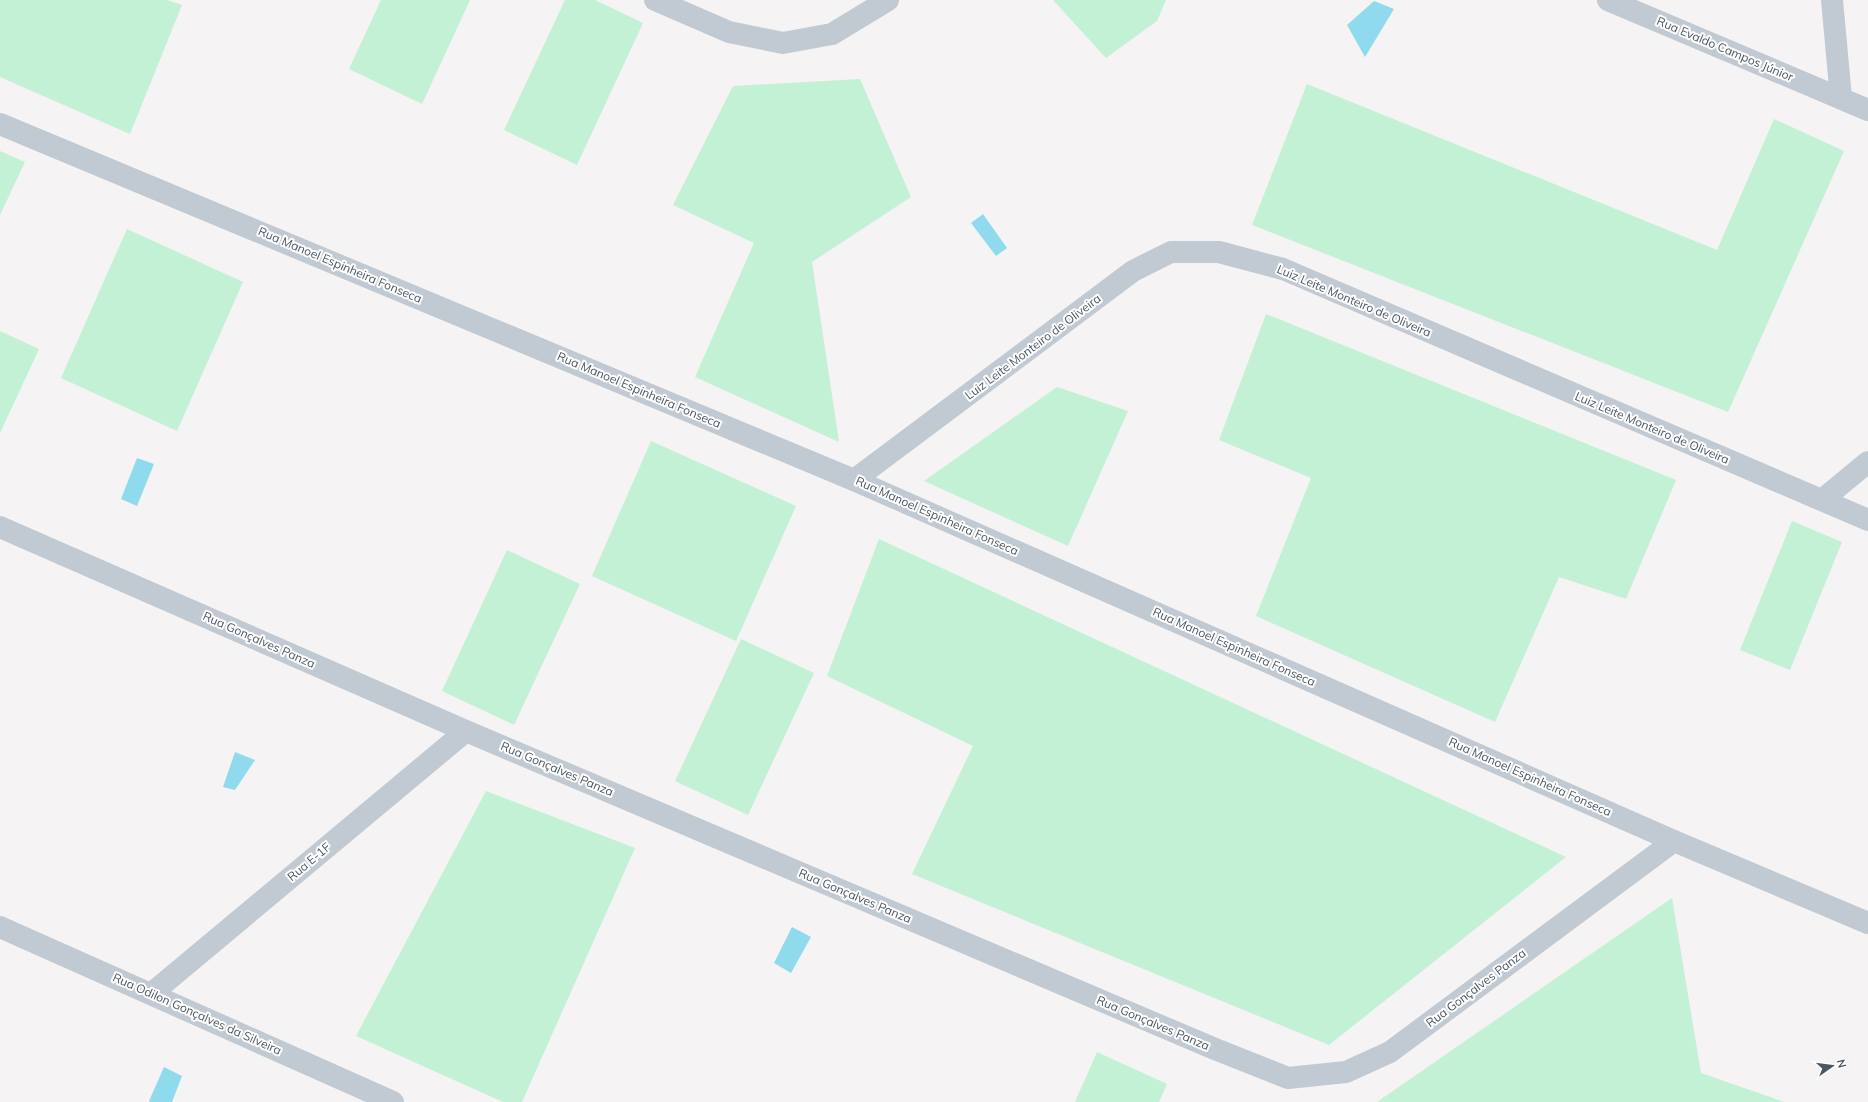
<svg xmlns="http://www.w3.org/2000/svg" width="1868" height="1102" viewBox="0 0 1868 1102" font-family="Mulish,sans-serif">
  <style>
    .green { fill: #c3f1d5 }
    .water { fill: #90daee }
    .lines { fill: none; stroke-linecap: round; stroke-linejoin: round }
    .street { stroke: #c1cad2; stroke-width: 22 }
    .labels { text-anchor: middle; stroke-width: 4; stroke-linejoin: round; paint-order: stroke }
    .street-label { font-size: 12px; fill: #4a5661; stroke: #fff }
  </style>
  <rect width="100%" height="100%" fill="#f5f3f3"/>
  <path class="green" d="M0 0H167L182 5 130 134 0 77Z
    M381 0H470L422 104 349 69Z
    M565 0H595L643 23 577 165 504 130Z
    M1053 0H1166L1157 21 1106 58Z
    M860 79 911 197 812 262 839 442 695 377 754 243 673 205 733 86Z
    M1307 84 1717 250 1774 119 1844 151 1728 412 1252 225Z
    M0 151 25 162 0 215Z
    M127 229 243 282 177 431 61 378Z
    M1266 314 1676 480 1626 599 1559 577 1495 722 1256 616 1311 478 1219 440Z
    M0 331 39 349 0 433Z
    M1057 387 1128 411 1068 546 924 481Z
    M651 441 796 506 736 641 592 576Z
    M1792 521 1842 542 1790 670 1740 650Z
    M879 539 1566 857 1329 1045 912 874 973 746 827 676Z
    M507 550 580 584 514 725 442 691Z
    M741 639 814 673 748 815 675 781Z
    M486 791 635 848 522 1102H503L356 1036Z
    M1672 898 1701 1073 1784 1102H1377Z
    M1097 1052 1167 1084 1159 1102H1075Z"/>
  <path class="water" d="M1374 1 1394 9 1365 57 1347 25Z
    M983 214 1007 248 996 256 971 223Z
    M137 458 154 464 137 506 121 499Z
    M235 752 255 760 235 790 223 787Z
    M792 927 811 937 791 973 774 963Z
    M164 1067 182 1076 172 1102H151L149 1101Z"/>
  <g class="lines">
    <path class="street" d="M655 0 729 32 783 43 832 34 888 0
      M1608 0 1868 110
      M1832 0 1841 98
      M0 124 854 480 1674 841 1868 923
      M854 480 1133 271 1171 252H1219L1283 269 1868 520
      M1822 500 1868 462
      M0 527 466 731 1215 1049 1288 1078 1346 1072 1390 1052 1674 841
      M0 927 393 1102
      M151 994 466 731"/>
  </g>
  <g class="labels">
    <g class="street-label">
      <text transform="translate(1725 49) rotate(23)" y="4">Rua Evaldo Campos Júnior</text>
      <text transform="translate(340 265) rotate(23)" y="4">Rua Manoel Espinheira Fonseca</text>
      <text transform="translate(1354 301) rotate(23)" y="4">Luiz Leite Monteiro de Oliveira</text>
      <text transform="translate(1033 347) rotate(-37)" y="4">Luiz Leite Monteiro de Oliveira</text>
      <text transform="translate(639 390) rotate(23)" y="4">Rua Manoel Espinheira Fonseca</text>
      <text transform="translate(1652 428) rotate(23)" y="4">Luiz Leite Monteiro de Oliveira</text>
      <text transform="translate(937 516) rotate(24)" y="4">Rua Manoel Espinheira Fonseca</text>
      <text transform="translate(259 640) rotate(24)" y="4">Rua Gonçalves Panza</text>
      <text transform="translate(1234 647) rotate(24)" y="4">Rua Manoel Espinheira Fonseca</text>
      <text transform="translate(557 769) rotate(23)" y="4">Rua Gonçalves Panza</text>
      <text transform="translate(1530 777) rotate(24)" y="4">Rua Manoel Espinheira Fonseca</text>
      <text transform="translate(309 862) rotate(-40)" y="4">Rua E-1F</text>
      <text transform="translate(855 896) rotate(23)" y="4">Rua Gonçalves Panza</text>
      <text transform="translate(1476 988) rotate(-37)" y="4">Rua Gonçalves Panza</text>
      <text transform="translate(197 1014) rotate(24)" y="4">Rua Odilon Gonçalves da Silveira</text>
      <text transform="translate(1153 1023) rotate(23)" y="4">Rua Gonçalves Panza</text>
    </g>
  </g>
  <g transform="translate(1832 1066) rotate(76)" stroke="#ffffff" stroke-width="3" paint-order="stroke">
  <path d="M0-3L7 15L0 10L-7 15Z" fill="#4a5661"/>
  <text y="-6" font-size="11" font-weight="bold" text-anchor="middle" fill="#4a5661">N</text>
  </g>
</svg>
